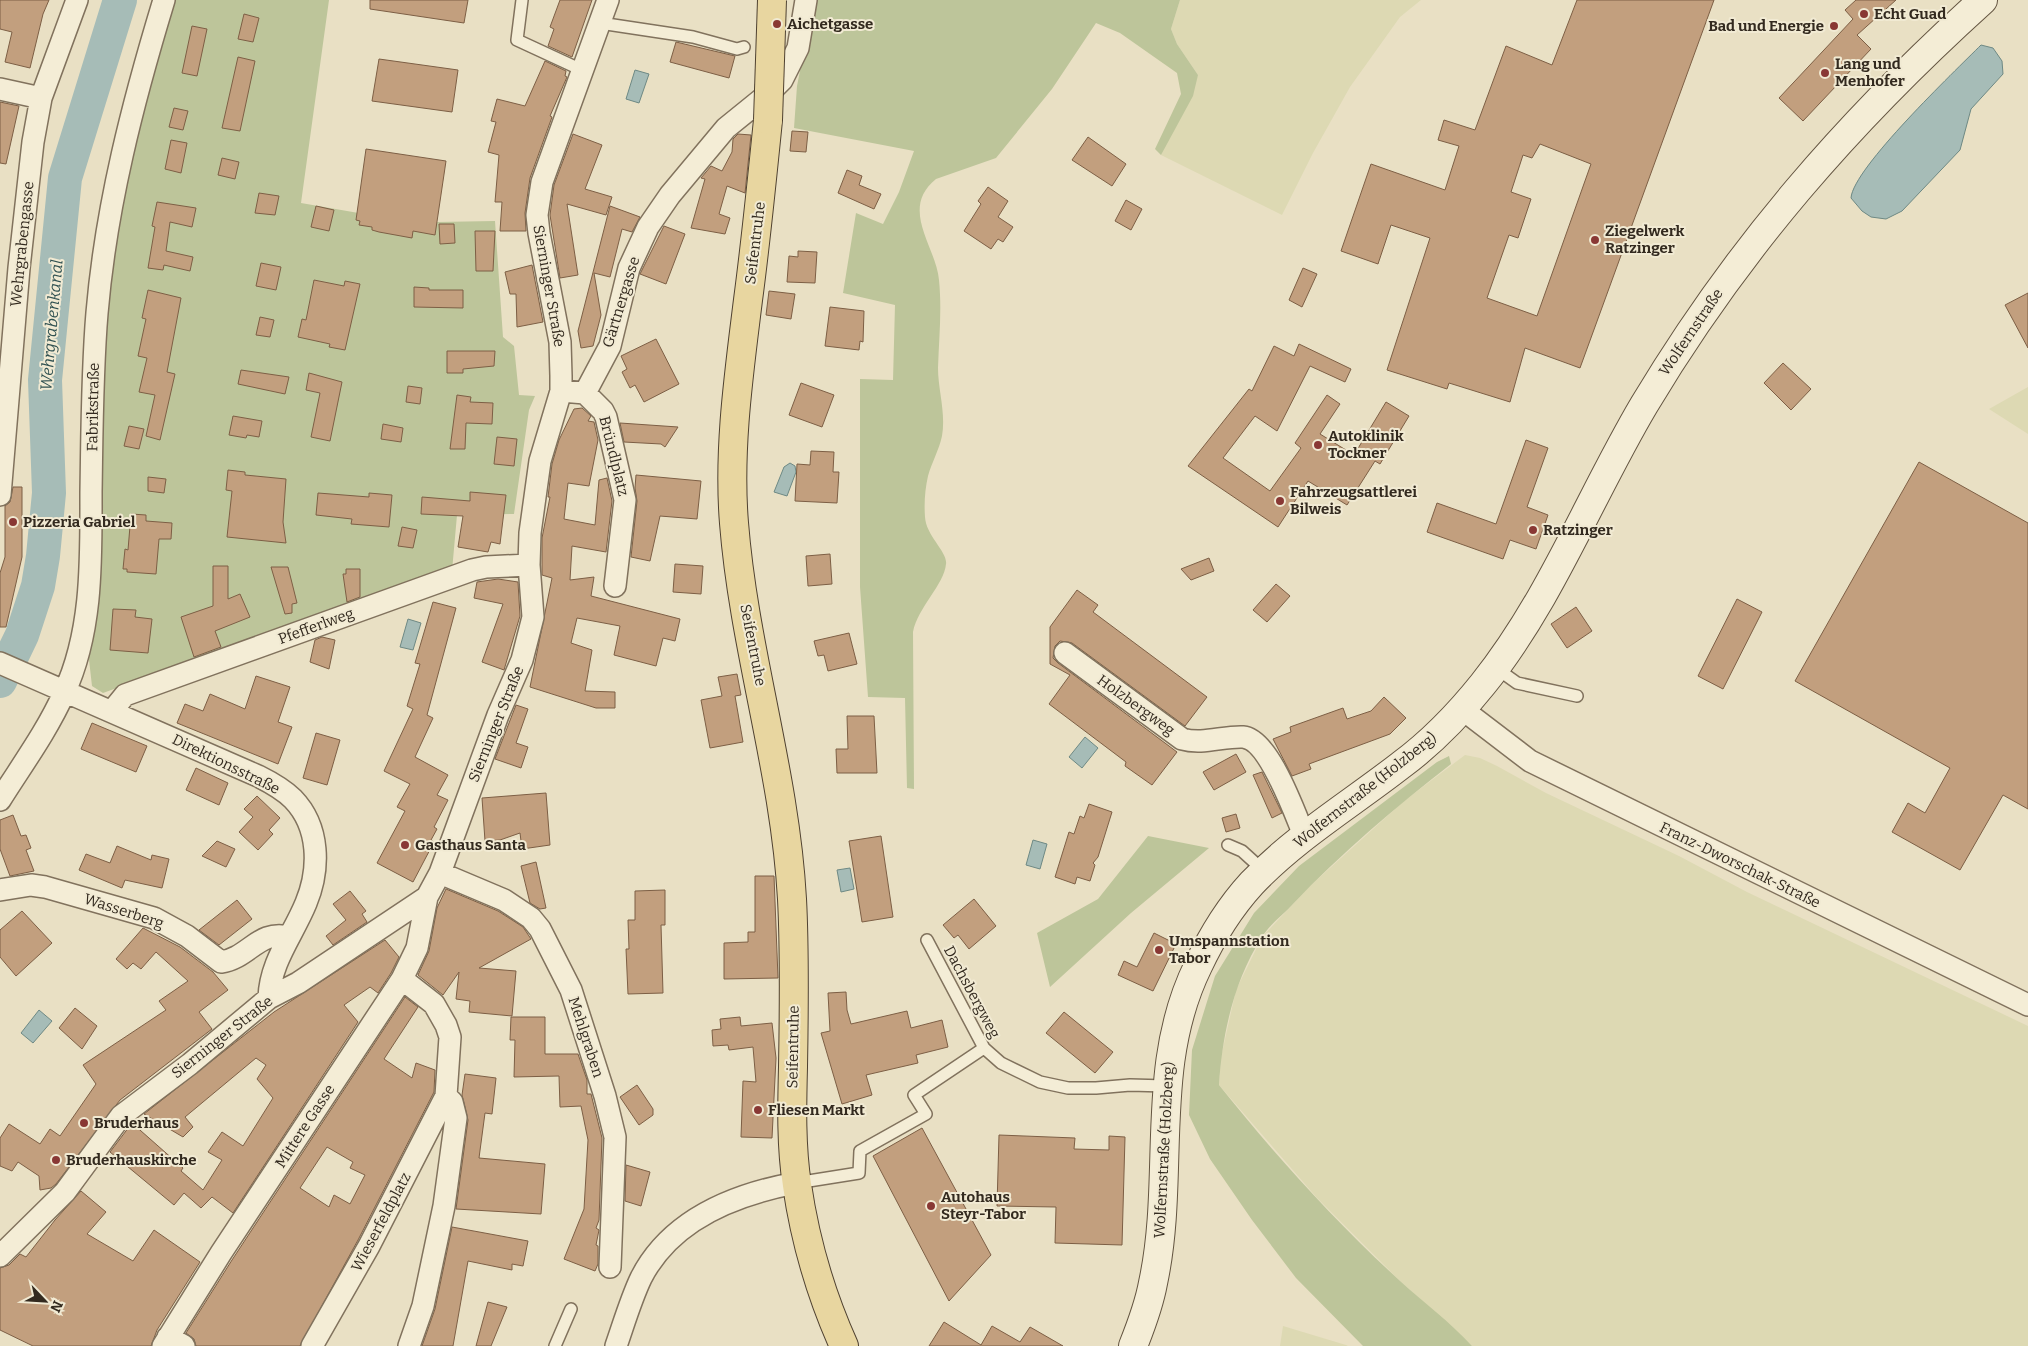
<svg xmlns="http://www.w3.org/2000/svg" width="2028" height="1346" viewBox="0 0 2028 1346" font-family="Bitter,serif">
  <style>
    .farmland { fill: #ddd9b3 }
    .green { fill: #bdc59a }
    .water { fill: #a6bcb7; stroke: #6e8984 }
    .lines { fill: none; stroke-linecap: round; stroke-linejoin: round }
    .river { stroke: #a6bcb7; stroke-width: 34 }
    .building { fill: #c29f7e; stroke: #7d5f45; fill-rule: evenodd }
    .service-casing { stroke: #81725d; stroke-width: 14 }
    .minor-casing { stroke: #81725d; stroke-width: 24 }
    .secondary-casing { stroke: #635440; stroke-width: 30 }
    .primary-casing { stroke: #4f4130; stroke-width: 30 }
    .service { stroke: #f4edd6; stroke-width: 11 }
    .minor { stroke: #f4edd6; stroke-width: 21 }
    .secondary { stroke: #f4edd6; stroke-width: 28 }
    .primary { stroke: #e8d6a0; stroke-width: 28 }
    .primary-bridge-casing { stroke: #4f4130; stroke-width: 30; stroke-linecap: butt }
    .primary-bridge { stroke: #e8d6a0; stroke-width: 28 }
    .poi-dot { fill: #893834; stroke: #f1ead3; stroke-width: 2 }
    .labels { text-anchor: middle; stroke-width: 4; stroke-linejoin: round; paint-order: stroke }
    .poi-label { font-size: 15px; font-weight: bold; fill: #332a1f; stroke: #f1ead3; text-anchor: start }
    .street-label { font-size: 15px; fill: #332a1f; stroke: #f1ead3 }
    .water-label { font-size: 16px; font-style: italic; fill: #305151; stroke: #f1ead3 }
  </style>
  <rect width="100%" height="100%" fill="#e9e0c4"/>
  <path class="farmland" d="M1180 0H1421L1400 17 1350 87 1313 153 1282 215 1161 155 1198 75 1177 44 1171 29Z
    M2028 387V434L1989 409Z
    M1465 755 1480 758 1497 766 1546 793 1679 856 1747 892 2028 1026V1346H1472L1399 1280 1317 1198 1219 1085 1221 1057 1236 990 1262 937 1310 886 1404 801Z
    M1283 1326 1346 1345 1348 1346H1280Z"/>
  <path class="green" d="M169 0H329L301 203 393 219 437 222 495 221 503 337 514 346 519 395 535 396 529 410 514 514 457 515 452 571 398 585 103 693 92 686 88 651 98 434 109 284 132 137Z
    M814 0H1180L1171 29 1177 44 1198 75 1193 96 1161 155 1155 149 1181 94 1177 73 1120 33 1096 23 1052 89 996 158 936 179C899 209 936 246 939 280 942 310 939 338 938 368 938 390 946 413 942 436 939 450 932 462 928 476 925 489 924 503 925 517 926 536 948 552 946 564 944 585 918 607 913 632L914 789 907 788 905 698 868 697 860 587V379L893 380 895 305 843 293 856 213 883 224 899 192 914 151 794 128 797 86Z
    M1449 756 1451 764C1396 807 1341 853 1293 904 1283 915 1269 925 1262 937 1234 980 1222 1035 1219 1085 1274 1154 1334 1220 1399 1280 1423 1302 1450 1322 1472 1346H1363L1296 1278 1252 1220 1210 1159 1189 1115 1192 1050 1215 976 1254 913 1299 866 1437 762Z
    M1148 836 1209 848 1131 913 1050 987 1037 933 1098 899Z"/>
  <path class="water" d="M1981 45 1993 48 2002 61 2003 74 1971 109 1960 150 1902 211 1886 219 1871 217 1862 211 1851 198C1853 168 1955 71 1981 45Z
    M635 70 649 74 639 103 626 99Z
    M790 463 795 466 796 472 787 496 774 492 784 467Z
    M408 619 421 623 413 650 400 647Z
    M1085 737 1098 748 1082 768 1069 757Z
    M1033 840 1047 844 1040 869 1026 865Z
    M850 868 854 889 841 892 837 870Z
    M39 1010 52 1021 33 1043 21 1033Z"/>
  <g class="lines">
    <path class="river" d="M0 681 22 635 38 586 43 556 49 493 45 380 65 178 120 0"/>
  </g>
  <path class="building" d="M0 0H49L43 14 30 68 5 62 12 32 0 29Z
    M370 0H468L464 23 370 9Z
    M560 0H592L572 57 548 46 554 29 550 27Z
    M1577 0H1714L1580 368 1525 348 1510 402 1449 383 1447 389 1387 370 1430 238 1391 225 1378 264 1341 251 1371 164 1445 190 1459 146 1438 140 1444 120 1475 130 1506 46 1552 65ZM1540 144 1591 164 1537 316 1487 298 1509 235 1518 238 1531 199 1511 192 1523 155 1532 158Z
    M1856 0H1896L1857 35 1871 49 1803 121 1779 98 1853 19 1845 10Z
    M244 14 259 18 253 42 238 39Z
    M192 26 207 29 197 76 182 73Z
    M676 42 735 56 729 78 670 62Z
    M238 57 255 61 240 131 222 128Z
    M379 59 458 70 452 112 372 101Z
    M545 61 566 71 565 76 567 77 550 116 552 117 530 178 525 213 526 231H500L502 202H495L499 155 488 152 496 122 491 121 497 99 525 106Z
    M0 102 19 106 6 164 0 163Z
    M174 108 188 111 183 130 169 127Z
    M792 131 808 132 806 152 790 151Z
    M573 134 602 145 585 189 612 197 606 215 567 204 578 275 560 278 550 215 554 185Z
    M738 134 751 135 745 193 727 186 719 214 730 218 725 234 691 228 705 179 701 178 711 166 722 171 732 152 733 139Z
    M1088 137 1126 164 1112 186 1072 160Z
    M171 140 187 143 181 173 165 169Z
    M366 149 446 161 435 235 413 231 412 238 379 232 372 230V227L359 225 360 221 356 220Z
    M222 158 239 162 235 179 218 175Z
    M847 170 862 176 859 185 881 194 874 209 838 193Z
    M988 187 1008 201 998 217 1013 227 1003 242 998 239 991 249 964 231 981 204 978 201Z
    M259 193 279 196 275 215 255 213Z
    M1126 200 1142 209 1131 230 1115 221Z
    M157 202 196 208 192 227 170 222 166 251 193 257 190 271 164 265 163 270 148 268 155 227 152 226Z
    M316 206 334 210 329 231 311 227Z
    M610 206 640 217 632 232 622 229 610 277 594 273 601 315 593 346 581 348 578 331Z
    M439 224H454L455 243 440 244Z
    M664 226 685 234 666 284 640 274Z
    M475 231H495L493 271H476Z
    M798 251 817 252 815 283 787 282 789 256 798 257Z
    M261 263 281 267 276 290 256 286Z
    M532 265 543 322 517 327 516 294H510L505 272Z
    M1303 268 1317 274 1302 307 1289 300Z
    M314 280 344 286 345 281 360 284 345 350 329 347 330 344 298 337 302 319 306 320Z
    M414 287 429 288V290H463V308L414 307Z
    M148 290 181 298 167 372 175 374 160 440 146 436 155 395 139 392 147 358 138 356 146 319 142 318Z
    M769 291 795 294 791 319 766 315Z
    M2028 293V348L2005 305Z
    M830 307 864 311 863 342 860 341 859 350 825 346Z
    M260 317 274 320 270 337 256 335Z
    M656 339 679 384 644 402 635 385 630 388 622 372 627 369 621 356Z
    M1299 344 1351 369 1345 382 1310 366 1277 431 1255 416 1223 458 1270 491 1301 448 1295 443 1327 395 1340 404 1320 434 1354 455 1386 402 1409 416 1380 464 1375 461 1347 505 1308 481 1278 527 1188 466 1249 389 1252 391 1274 346 1294 356Z
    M447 351H495L494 366 463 369V373H447Z
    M1783 363 1811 389 1791 410 1764 383Z
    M241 370 289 377 285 394 238 384Z
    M309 373 342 382 330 441 311 437 320 393 306 390Z
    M801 383 834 395 822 427 789 415Z
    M408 386 422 388 420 404 406 402Z
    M457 395 471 397 470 402 493 403 492 424 466 423 465 449H450Z
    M582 408 591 416 588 421 594 422 598 440 589 486 568 483 564 519 595 525 599 480 607 478 612 501 606 552 572 546 570 580 594 577 591 596 680 619 675 641 663 638 656 666 614 655 620 626 577 618 571 643 592 650 585 691 615 692V708H596L530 687 552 578 542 575V538L550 497H548L552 464 559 440 574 409Z
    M233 416 262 421 259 437 247 435 246 438 229 435Z
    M620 423 678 427 665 447 661 444 624 442Z
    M383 424 403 428 401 442 381 439Z
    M129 426 144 429 139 449 124 446Z
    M497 437 517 439 514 466 494 464Z
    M1526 440 1548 448 1527 507 1548 515 1536 549 1510 540 1503 559 1427 532 1437 503 1496 524Z
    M811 451 834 452 833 472H839L837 503 795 501 797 464 810 465Z
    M1919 462 2028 523V809L2003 795 1960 870 1892 832 1908 803 1925 813 1950 768 1795 681Z
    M228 470 245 472V475L286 479 283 522 286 543 227 537 232 491 226 490Z
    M636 475 701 481 697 519 660 516 650 561 631 557 637 501 635 488Z
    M148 477 166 479 164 493 148 491Z
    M13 487H22V557L6 627H0V573L5 557V506L10 502Z
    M470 492 506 495 500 544 491 542 488 552 458 547 463 516 421 514 422 497 470 501Z
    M318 493 369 497V493L392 495 389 527 351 524 352 519 316 515Z
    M131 514 146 515V521L172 523 171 539H159L156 574 127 572V569H123L125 549 128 550Z
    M402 527 417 530 413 548 398 546Z
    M830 554 832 584 808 586 806 556Z
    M1209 558 1214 571 1191 580 1181 569Z
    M675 564 703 566 701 594 673 592Z
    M213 566H228V599L240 594 250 617 215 631 221 647 194 657 181 617 213 606Z
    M271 567H288L297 603 292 604V613L285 614Z
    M346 569H360V597L347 602 343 574H346Z
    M498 579 518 582 520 616 504 670 482 662 503 604 474 598 477 582Z
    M1276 584 1290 596 1267 622 1253 610Z
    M1077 590 1098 605 1093 612 1207 697 1185 726 1072 643 1060 641 1055 646 1053 658 1058 663 1177 752 1152 785 1125 766 1126 762 1049 704 1070 675 1050 664V627Z
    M1737 599 1762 612 1723 689 1698 676Z
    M433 602 456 608 427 715 433 718 415 757 448 775 437 795 448 800 434 827 437 829 431 840 434 842 413 882 377 863 405 811 397 807 410 784 384 771 413 709 407 706 420 664 415 663Z
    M1576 607 1592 631 1567 648 1551 624Z
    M113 609 136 610 135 617 152 619 148 653 110 650Z
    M849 633 857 664 828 671 824 655 818 656 814 641Z
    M322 637 335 640 329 669 310 662 315 640Z
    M737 674 741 695 735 696 743 742 710 748 701 700 722 696 718 677Z
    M256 676 290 687 278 722 292 727 278 764 177 723 185 704 203 711 210 694 245 709Z
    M1384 697 1406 718 1390 734 1309 764 1311 769 1292 776 1273 739 1291 732 1290 727 1343 708 1347 719 1371 711Z
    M516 705 528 709 516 743 528 747 521 768 495 759Z
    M847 716H874L877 773H837L836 749H848Z
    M92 723 147 746 136 772 81 749Z
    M316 733 340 740 327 785 303 778Z
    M1236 754 1246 772 1214 790 1203 772Z
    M196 768 228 783 219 805 186 790Z
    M1262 772 1282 813 1272 818 1253 775Z
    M546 793 550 845 522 849 520 833 500 840 485 841 482 798Z
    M257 796 280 818 269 830 273 834 258 850 239 832 253 817 244 809Z
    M1089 804 1112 812 1098 857 1093 863 1095 865 1090 881 1077 877 1075 884 1055 877 1069 832 1074 834 1080 816 1084 818Z
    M1236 814 1240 828 1226 832 1222 818Z
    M13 815 21 836 26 835 31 848 26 850 34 871 10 876 0 849V820Z
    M881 836 893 917 862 922 849 841Z
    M217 841 235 849 226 867 202 856Z
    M117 846 151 860 152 855 169 859 162 888 125 880 122 888 79 870 86 854 110 863Z
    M536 862 546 908 540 909 530 903 521 866Z
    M755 876H774L778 978 724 979V943L748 942V932H755Z
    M446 889 498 911 523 927 531 939 479 968 516 971 512 1016 469 1012 470 1001 456 999 459 972 443 995 418 975 429 951 437 908Z
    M665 890V925H661L663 993 628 994 626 949H629L628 920H635V891Z
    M350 891 366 911 362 914 367 922 333 945 326 936 346 920 333 904Z
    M974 899 996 926 969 949 958 935 954 938 943 925Z
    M237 900 252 919 219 945 199 930Z
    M22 911 52 943 16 976 0 957V930Z
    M143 928 180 947 213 972 228 990 199 1012 212 1029 120 1100 56 1184 51 1188 40 1190 39 1176 18 1162 12 1171 0 1166V1138L9 1124 40 1144 50 1129 60 1136 96 1084 83 1065 166 1010 159 1001 188 981 156 952 141 969 133 963 127 969 116 959Z
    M1154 933 1176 944 1153 991 1118 975 1124 961 1137 967Z
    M385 940 399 957 391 973 378 993 370 987 344 1005 358 1022 233 1213 212 1197 201 1208 184 1193 174 1205 110 1152 132 1123 183 1168 181 1171 203 1190 222 1160 208 1152 222 1132 243 1146 273 1098 257 1079 266 1065 256 1058 185 1117 193 1127 183 1137 144 1114 274 1012Z
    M846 992 847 1010 851 1024 907 1011 911 1028 942 1020 948 1047 916 1055 918 1063 866 1075 872 1095 842 1104 821 1033 830 1031 828 993Z
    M405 997 418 1007 384 1059 412 1078 416 1063 435 1070 434 1092 358 1240 300 1346H196L194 1339 186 1333 232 1260ZM327 1147 353 1162 350 1168 365 1175 350 1204 334 1195 329 1207 300 1188Z
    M75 1008 97 1026 82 1049 59 1028Z
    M1064 1012 1113 1052 1095 1073 1046 1033Z
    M511 1017H545V1054H578L587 1080V1094H591L602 1138 599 1220 596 1228 599 1230 596 1245 598 1246V1264L595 1271 564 1259 584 1209 588 1140 581 1106 560 1107 559 1076 514 1077 515 1040H510Z
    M740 1017 741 1026 772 1023 776 1058 772 1138 741 1137 743 1081 756 1082 753 1047 729 1050 728 1045 713 1046 712 1030 721 1029 720 1019Z
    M465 1074 496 1078 492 1114 485 1113 479 1158 545 1164 541 1214 456 1209 468 1120 462 1095Z
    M637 1085 653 1109V1115L639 1125 620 1097Z
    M922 1128 991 1255 949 1301 873 1156Z
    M999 1135 1075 1138 1074 1149 1109 1150V1136L1125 1137 1122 1245 1055 1243 1056 1207 997 1206Z
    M626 1165 650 1172 641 1206 625 1201Z
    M81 1191 106 1212 87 1234 133 1261 154 1230 200 1262 157 1330 151 1346H33L0 1330V1268L9 1265 20 1254 26 1257 55 1220Z
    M452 1227 528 1241 523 1266 512 1264V1270L468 1261 453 1346H422L435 1309Z
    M488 1302 507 1307 491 1346H476Z
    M944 1322 981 1345 992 1326 1020 1342 1030 1327 1063 1346H929Z"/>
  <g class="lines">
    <defs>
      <path id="service" d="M522 0 517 40 584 71
        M600 23 693 37 737 49 744 47
        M1496 668 1517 683 1577 696
        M1228 845 1242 851 1264 871
        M927 940 984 1048 1001 1063 1040 1082 1068 1088H1096L1130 1085 1166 1086
        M796 1183 859 1173 860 1151 926 1114 914 1095 984 1048
        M555 1346 571 1309"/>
      <path id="minor" d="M0 89 41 98
        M561 391 585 393 610 346 629 268 648 227 670 195 726 128 768 94 782 80 798 48 806 0
        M585 393 603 411 606 417 625 500 615 586
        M0 495 19 268 33 142 41 98 77 0
        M1065 653 1182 739C1203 745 1223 736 1243 737 1269 739 1295 814 1304 835
        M0 663 258 776C270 782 283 789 293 799 320 827 320 869 306 903 293 935 270 962 269 998
        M1462 709 1530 761 2028 1005
        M112 711 125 695 472 570 486 567 529 565
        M0 800C22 765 47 731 64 693 93 631 91 559 91 492 92 433 92 372 97 313 106 206 133 102 164 0
        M440 873 504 900 531 918 540 929 571 990 605 1096 615 1137 610 1267
        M0 890 31 885 45 887 154 918 187 936 221 962C249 958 259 929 289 937
        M0 1256 65 1192 121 1116 190 1064 269 998 298 983 427 897 440 873 498 715 522 660 533 617 529 565 530 533 540 461 561 391V376L560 342 539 233 537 215 542 182 608 0
        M168 1337 184 1346
        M163 1346 221 1253 402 979 417 948 427 897
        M312 1346 369 1246 446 1096 450 1037 446 1025 434 1004 402 979
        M409 1346 423 1306 444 1206 456 1118 452 1102 446 1096
        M616 1346C624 1323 631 1299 641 1278 671 1219 736 1194 796 1183"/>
      <path id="secondary" d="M1133 1346C1141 1326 1149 1305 1153 1283 1176 1176 1148 1068 1198 966 1212 936 1230 907 1252 883 1296 837 1351 804 1401 765 1432 742 1459 714 1483 684 1550 601 1590 496 1644 405 1738 248 1848 122 1983 0"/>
      <path id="primary" d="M768 120C762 180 756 240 748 300 739 373 728 449 734 523 744 650 785 772 792 899 795 955 794 1011 793 1067 792 1106 791 1146 797 1185 805 1240 821 1295 844 1346"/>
    </defs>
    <use href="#service" class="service-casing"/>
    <use href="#minor" class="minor-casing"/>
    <use href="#secondary" class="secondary-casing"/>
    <use href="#primary" class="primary-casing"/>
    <use href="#service" class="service"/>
    <use href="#minor" class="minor"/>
    <use href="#secondary" class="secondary"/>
    <use href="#primary" class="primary"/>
    <defs>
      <path id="primary-bridge" d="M768 120 772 0"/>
    </defs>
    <use href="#primary-bridge" class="primary-bridge-casing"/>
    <use href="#primary-bridge" class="primary-bridge"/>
  </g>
  <g class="poi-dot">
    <circle cx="1864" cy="14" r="5"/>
    <circle cx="777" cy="24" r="5"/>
    <circle cx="1834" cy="26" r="5"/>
    <circle cx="1825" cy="73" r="5"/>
    <circle cx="1595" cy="240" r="5"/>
    <circle cx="1318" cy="445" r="5"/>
    <circle cx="1280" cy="501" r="5"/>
    <circle cx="13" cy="522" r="5"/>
    <circle cx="1533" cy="530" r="5"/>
    <circle cx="405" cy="845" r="5"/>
    <circle cx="1159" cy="950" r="5"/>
    <circle cx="758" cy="1110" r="5"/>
    <circle cx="84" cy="1123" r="5"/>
    <circle cx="56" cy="1160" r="5"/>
    <circle cx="931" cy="1206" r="5"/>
  </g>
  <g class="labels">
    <g class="poi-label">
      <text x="1874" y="19">Echt Guad</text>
      <text x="787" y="29">Aichetgasse</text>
      <text x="1824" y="31" text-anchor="end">Bad und Energie</text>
      <text x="1835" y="69">Lang und<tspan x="1835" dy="17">Menhofer</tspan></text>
      <text x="1605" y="236">Ziegelwerk<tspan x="1605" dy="17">Ratzinger</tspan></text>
      <text x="1328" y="441">Autoklinik<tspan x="1328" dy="17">Tockner</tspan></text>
      <text x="1290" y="497">Fahrzeugsattlerei<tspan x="1290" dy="17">Bilweis</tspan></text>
      <text x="23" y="527">Pizzeria Gabriel</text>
      <text x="1543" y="535">Ratzinger</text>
      <text x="415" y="850">Gasthaus Santa</text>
      <text x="1169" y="946">Umspannstation<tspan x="1169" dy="17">Tabor</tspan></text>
      <text x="768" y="1115">Fliesen Markt</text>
      <text x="94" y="1128">Bruderhaus</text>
      <text x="66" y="1165">Bruderhauskirche</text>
      <text x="941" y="1202">Autohaus<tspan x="941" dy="17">Steyr-Tabor</tspan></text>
    </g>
    <g class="street-label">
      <text transform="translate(755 243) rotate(-83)" y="5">Seifentruhe</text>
      <text transform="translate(22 244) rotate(-84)" y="5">Wehrgrabengasse</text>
      <text transform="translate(549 286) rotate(80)" y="5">Sierninger Straße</text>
      <text transform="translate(621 302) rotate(-73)" y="5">Gärtnergasse</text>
      <text transform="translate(1691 332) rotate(-56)" y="5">Wolfernstraße</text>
      <text transform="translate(93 407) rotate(-89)" y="5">Fabrikstraße</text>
      <text transform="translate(614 456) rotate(76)" y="5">Bründlplatz</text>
      <text transform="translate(316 626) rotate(-20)" y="5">Pfefferlweg</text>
      <text transform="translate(753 645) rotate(79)" y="5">Seifentruhe</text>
      <text transform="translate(1136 705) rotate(36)" y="5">Holzbergweg</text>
      <text transform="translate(496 724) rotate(-68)" y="5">Sierninger Straße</text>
      <text transform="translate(226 764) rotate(26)" y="5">Direktionsstraße</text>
      <text transform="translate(1365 790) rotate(-38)" y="5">Wolfernstraße (Holzberg)</text>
      <text transform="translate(1740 865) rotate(26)" y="5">Franz-Dworschak-Straße</text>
      <text transform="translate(124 911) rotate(18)" y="5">Wasserberg</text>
      <text transform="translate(972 992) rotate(62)" y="5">Dachsbergweg</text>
      <text transform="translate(222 1037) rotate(-38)" y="5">Sierninger Straße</text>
      <text transform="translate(586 1037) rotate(72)" y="5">Mehlgraben</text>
      <text transform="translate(793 1047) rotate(-89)" y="5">Seifentruhe</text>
      <text transform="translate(305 1126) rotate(-57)" y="5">Mittere Gasse</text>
      <text transform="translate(1164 1150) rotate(-87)" y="5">Wolfernstraße (Holzberg)</text>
      <text transform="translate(381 1222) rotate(-62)" y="5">Wieserfeldplatz</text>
    </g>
    <g class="water-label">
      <text transform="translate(51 325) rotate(-85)" y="6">Wehrgrabenkanal</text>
    </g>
  </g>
  <g transform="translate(45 1301) rotate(115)" stroke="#f1ead3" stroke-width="4" paint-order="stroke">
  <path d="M0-4L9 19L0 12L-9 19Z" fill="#332a1f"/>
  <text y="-8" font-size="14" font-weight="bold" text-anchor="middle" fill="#332a1f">N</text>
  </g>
</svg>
